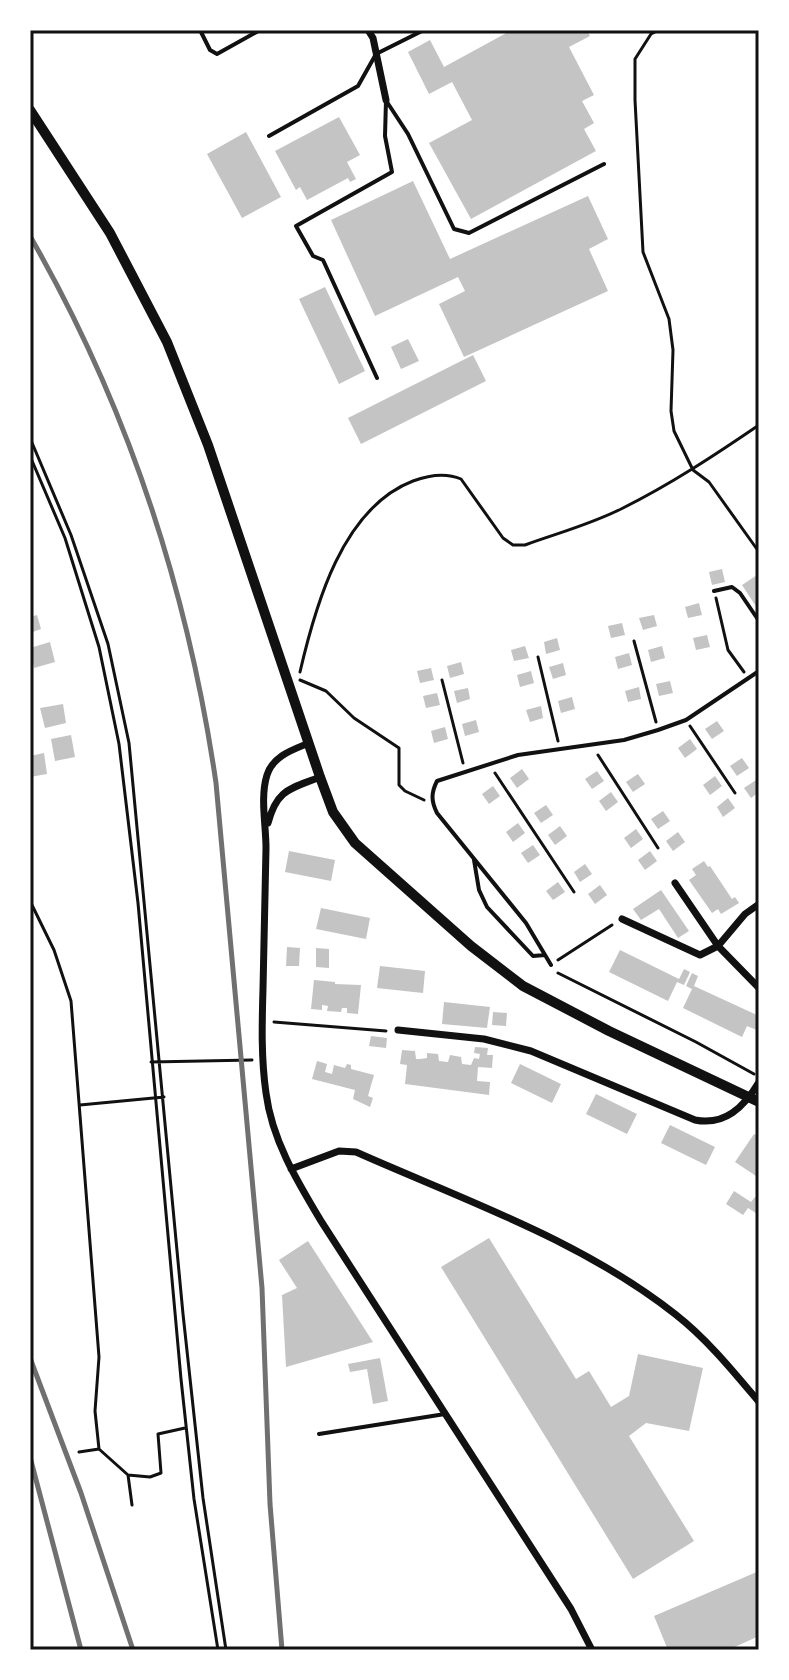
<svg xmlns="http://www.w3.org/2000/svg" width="789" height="1680" viewBox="0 0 789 1680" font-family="Quicksand,sans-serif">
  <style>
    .building { fill: #c4c4c4 }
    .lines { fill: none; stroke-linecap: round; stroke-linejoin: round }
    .path { stroke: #111; stroke-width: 3 }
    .service { stroke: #111; stroke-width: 4 }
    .minor { stroke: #111; stroke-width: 7 }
    .secondary { stroke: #111; stroke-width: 10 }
    .rail { stroke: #707070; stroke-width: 5 }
    .neatline { fill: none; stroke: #111; stroke-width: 3 }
  </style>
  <rect width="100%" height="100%" fill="#fff"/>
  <path class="building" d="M512 30H587L590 36 569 47 594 95 582 101 594 123 584 129 596 151 471 219 429 143 472 120 452 82 429 94 408 52 430 40 444 67Z
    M339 117 360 155 347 162 356 179 350 182 348 178 307 200 300 187 296 190 275 151Z
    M246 132 281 197 242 218 207 154Z
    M413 181 450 259 588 196 608 239 589 249 608 291 464 357 439 304 465 291 458 277 375 316 331 220Z
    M325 287 365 371 339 384 299 299Z
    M408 339 419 361 401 369 391 347Z
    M473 355 486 381 361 444 348 418Z
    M722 569 725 582 712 585 709 572Z
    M757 575 759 578V611L742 585Z
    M699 603 702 615 688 618 685 607Z
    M37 615 41 629 30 633V617Z
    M654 615 657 626 643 630 639 618Z
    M622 623 625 635 611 638 608 626Z
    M707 635 710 647 696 650 693 638Z
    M557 638 560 650 546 654 544 642Z
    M50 642 55 662 34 668 30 648Z
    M525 646 529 658 514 661 511 650Z
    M662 646 665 658 651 662 648 650Z
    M629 653 632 665 618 669 615 657Z
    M461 662 464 674 450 678 447 666Z
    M563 663 566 675 553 679 549 667Z
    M431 668 434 680 420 683 417 671Z
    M531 671 534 683 520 687 517 675Z
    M670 681 673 693 659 696 656 684Z
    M639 687 641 699 628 702 625 691Z
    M468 688 470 699 457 703 454 691Z
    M437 693 440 705 426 708 423 696Z
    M572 697 575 709 561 713 558 701Z
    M63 704 66 723 45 728 40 708Z
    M541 706 543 718 530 722 526 710Z
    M476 720 479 732 465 736 462 724Z
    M717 721 724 731 712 739 705 729Z
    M445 727 448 739 434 743 431 731Z
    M71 735 75 757 55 761 51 739Z
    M690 739 697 749 685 758 678 748Z
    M44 753 47 774 30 777V756Z
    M742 758 749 768 737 776 730 766Z
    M522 769 529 779 517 788 510 778Z
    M597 771 604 781 592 789 585 779Z
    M638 774 645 784 633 792 626 782Z
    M715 776 722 786 710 795 703 785Z
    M756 780 759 792 751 798 744 788Z
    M493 786 500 796 489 804 482 794Z
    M611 792 618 802 606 811 599 801Z
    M728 798 735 808 723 817 717 807Z
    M546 805 553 815 541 823 534 813Z
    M663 811 670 821 658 829 651 819Z
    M518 823 525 833 513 842 506 832Z
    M560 826 567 836 555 845 548 835Z
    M636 829 643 839 631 848 624 838Z
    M678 832 685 842 673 851 666 841Z
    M533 845 540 855 528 863 521 853Z
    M289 851 335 860 331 881 285 872Z
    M650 851 657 861 645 870 638 860Z
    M704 861 708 867 710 866 732 899 735 897 739 903 721 914 718 909 712 913 689 880 696 875 692 869Z
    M585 864 592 874 580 882 574 872Z
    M558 882 565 892 553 900 546 891Z
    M600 885 607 895 595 904 588 894Z
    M661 890 689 931 678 938 659 909 641 920 633 909Z
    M321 908 370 918 366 939 316 929Z
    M287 947 300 948 299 966H286Z
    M316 948 329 949V968L316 967Z
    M620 950 679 979 684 969 690 972 684 985 677 982 668 1001 609 972Z
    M380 966 425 971 423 993 377 988Z
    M692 973 698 976 694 986 759 1016V1031L747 1026 742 1037 683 1008 692 989 686 986Z
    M314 980 335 982V984L361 985 358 1014 347 1013V1008H342L341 1012 327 1011 328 1006 322 1005V1010L311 1009Z
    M444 1002 490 1007 487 1028 442 1024Z
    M493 1012 507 1013 506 1026 492 1025Z
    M371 1036 387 1038 386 1048 369 1046Z
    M475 1047 488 1048 487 1055H493L492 1068 478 1067 477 1081 490 1082 489 1095 405 1084 407 1065 400 1064 402 1050 415 1051 416 1059H420L427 1058V1053L438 1054 439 1061 448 1062 450 1055 461 1057 462 1064 471 1065 474 1058 479 1059 480 1054 474 1053Z
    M317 1061 327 1064 325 1072 332 1074 334 1065 345 1068 347 1064 351 1065V1069L374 1075 368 1096 373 1098 370 1107 353 1099 355 1090 312 1079Z
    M520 1064 561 1084 552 1103 511 1083Z
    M596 1094 637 1114 627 1134 586 1114Z
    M670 1125 715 1147 706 1165 661 1143Z
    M754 1134 759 1137V1178L735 1162Z
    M734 1191 751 1202 755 1197 759 1199V1215L748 1208 743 1215 726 1204Z
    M489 1238 576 1379 589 1371 611 1407 629 1396 638 1354 703 1368 689 1431 646 1423 629 1436 694 1541 633 1579 441 1267Z
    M308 1241 373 1342 286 1367 282 1295 297 1288 279 1260Z
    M380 1358 388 1401 373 1404 367 1369 350 1372 348 1364Z
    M759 1571V1636L728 1650H668L654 1616Z"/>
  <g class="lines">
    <path class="path" d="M659 30 651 34 635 59V100L643 252 669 319 673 350 671 411 674 431 693 470 709 482 759 552
      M30 438 71 535 108 644 129 743 183 1314 203 1498 226 1650
      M30 456 65 538 99 647 119 744 138 903 181 1379 194 1499 218 1650
      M716 598 728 650 744 672
      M634 641 656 722
      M538 657 558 741
      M300 672C315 607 342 508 413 481 429 475 445 472 461 479L503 538 513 545H525C558 533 592 524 623 508 671 484 715 455 759 425
      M300 680 326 691 354 718 399 748V785L405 791 424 800
      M442 680 463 763
      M690 726 735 793
      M598 755 658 848
      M495 773 574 892
      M30 901 54 950 71 1001 99 1357 95 1411 99 1449 128 1475 132 1505
      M558 960 612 925
      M558 973 696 1042 754 1074
      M274 1022 386 1031
      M151 1062 252 1060
      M80 1105 164 1097
      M79 1452 99 1449
      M128 1475 150 1477 161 1473 158 1434 185 1428"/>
    <path class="service" d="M200 30 210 50 217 54 260 30
      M387 102 408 134 454 229 469 233 604 164
      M269 136 358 86 376 54 424 30
      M377 378 323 260 313 256 296 226 392 172 385 136 386 100
      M714 591 732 587 740 593 759 621
      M474 860 479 890 487 907 533 956 545 955
      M551 965 526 923 437 813C431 801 431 793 437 781L518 755 624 740 658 730 686 720 759 671
      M319 1434 445 1414"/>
    <path class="minor" d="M368 30 373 38 386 100
      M309 743C292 750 273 756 267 775 260 797 266 825 266 848 265 895 264 942 263 989 262 1023 261 1058 266 1093 272 1140 297 1181 321 1221L571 1609 592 1650
      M268 823C277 789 290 789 320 777
      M675 883 718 946 759 988
      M622 919 700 955 718 946 745 914 759 904
      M398 1030 484 1039 531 1051 695 1120C725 1126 744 1107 759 1082
      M291 1169 339 1151 356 1152C464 1200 581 1240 675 1314 707 1339 733 1371 759 1402"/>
    <path class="secondary" d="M30 110 110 233 167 342 208 445 320 777 333 812 355 843 471 946 523 986 609 1031 759 1102"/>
    <path class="rail" d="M30 236C127 405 188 591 216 783L262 1288 270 1504 282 1650
      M30 1358 81 1493 133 1650
      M30 1457 81 1650
      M30 1648 31 1650"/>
  </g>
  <rect width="789" height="1680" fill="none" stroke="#ffffff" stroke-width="64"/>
  <rect x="32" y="32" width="725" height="1616" class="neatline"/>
</svg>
